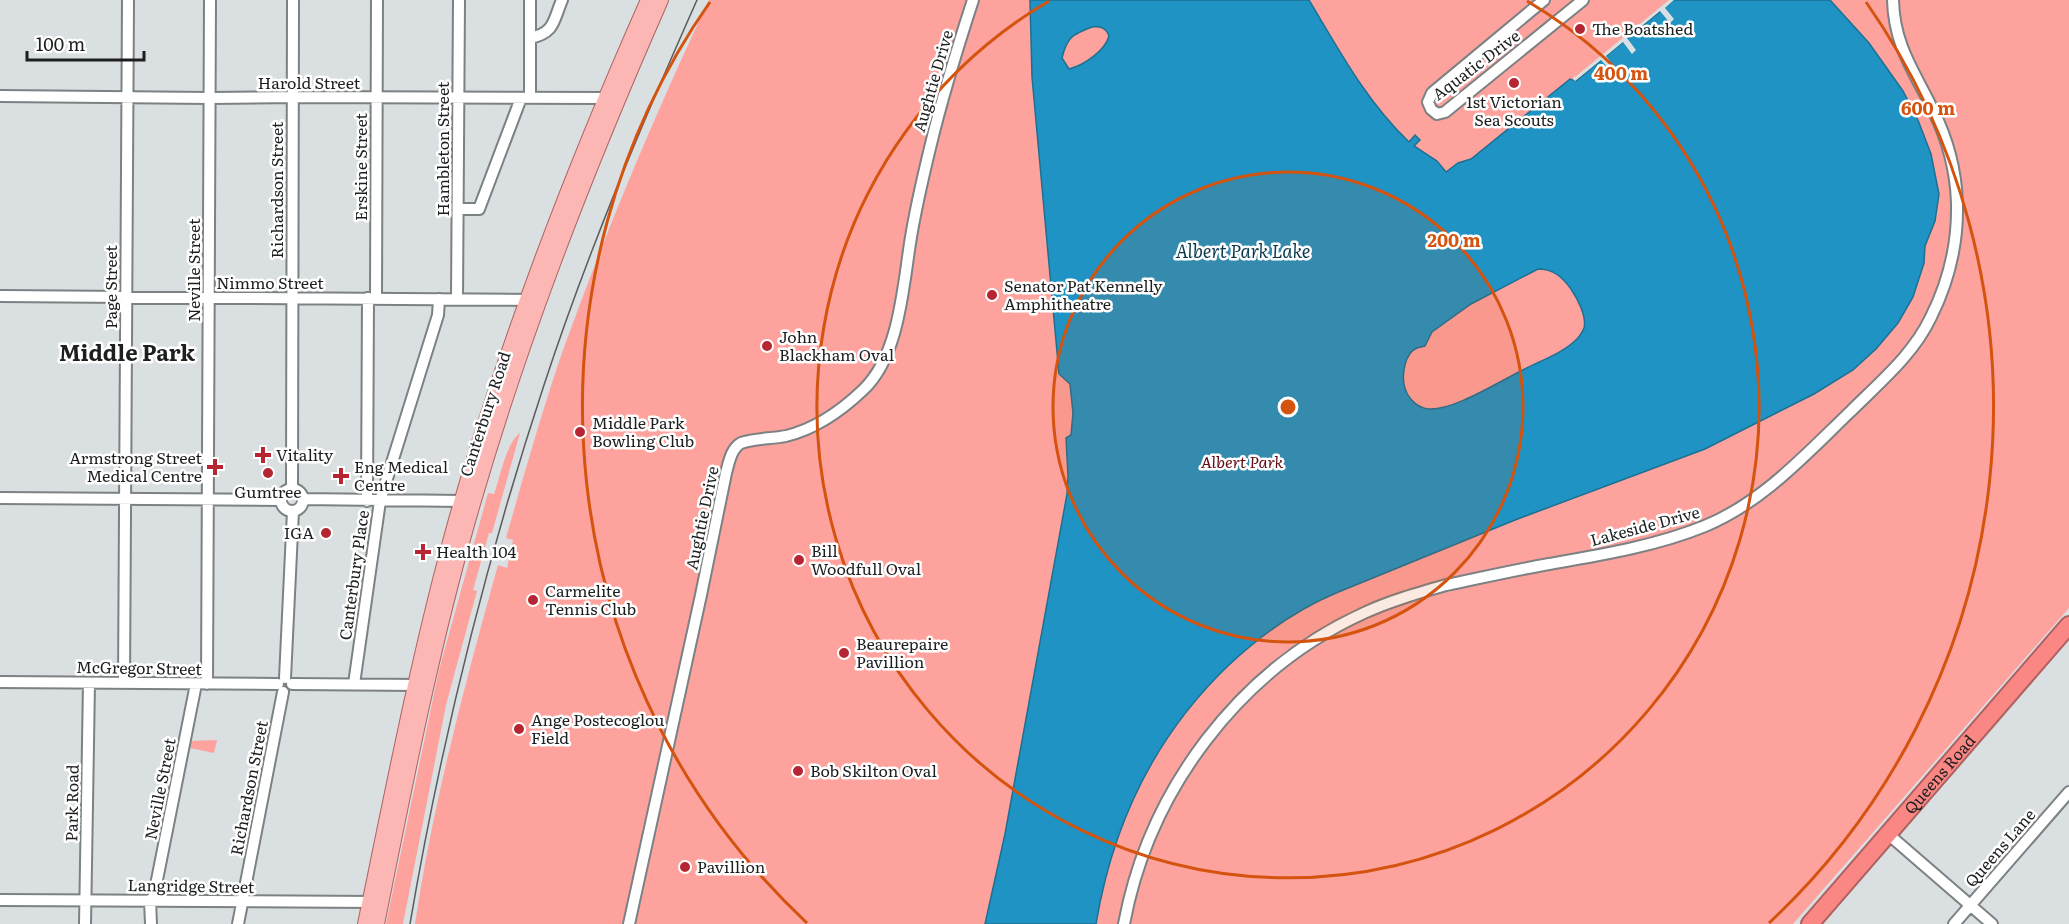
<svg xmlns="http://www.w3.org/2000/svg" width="2069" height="924" viewBox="0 0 2069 924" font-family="Literata,serif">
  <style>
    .green { fill: #fea29e }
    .water { fill: #1f93c3; stroke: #1e7092; stroke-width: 1.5; fill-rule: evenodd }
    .pier { fill: #dadfe2 }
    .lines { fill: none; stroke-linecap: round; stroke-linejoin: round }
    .minor-casing { stroke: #7c8183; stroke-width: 14 }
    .major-casing { stroke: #ac6261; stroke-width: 16 }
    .highway-casing { stroke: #ac6261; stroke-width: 20 }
    .minor { stroke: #fff; stroke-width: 10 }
    .major { stroke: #fcb7b5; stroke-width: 14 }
    .highway { stroke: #fa8784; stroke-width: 16 }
    .tram { stroke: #5a5d5e; stroke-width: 1.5 }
    .ring { fill: none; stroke: #d4530e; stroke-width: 3 }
    .poi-dot { fill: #b62532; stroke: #fff; stroke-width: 2 }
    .labels { text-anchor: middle; stroke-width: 5; stroke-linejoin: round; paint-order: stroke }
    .poi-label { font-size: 16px; fill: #1c1e1f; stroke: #fff; text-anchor: start }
    .street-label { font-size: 16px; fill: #1c1e1f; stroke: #fff }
    .park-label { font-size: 16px; font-style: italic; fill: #610813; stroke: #fff }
    .water-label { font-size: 18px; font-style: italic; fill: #09384d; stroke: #fff }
    .district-label { font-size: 22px; font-weight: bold; fill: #1c1e1f; stroke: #fff }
    .centre { fill: #d4530e; stroke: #fff; stroke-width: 3 }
    .ring-label { font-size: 18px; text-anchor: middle; font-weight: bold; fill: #d4530e; stroke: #fff; stroke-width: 5; stroke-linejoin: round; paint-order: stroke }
  </style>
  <rect width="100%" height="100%" fill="#dadfe2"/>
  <path class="green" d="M709 0H2069V608L1793 924H415C433 803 465 683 498 565L507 568 513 540 506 538C524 475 542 411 563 350 606 231 655 114 709 0Z
    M520 433 492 533H489L473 590 477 591 446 705 403 924H386L439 670 488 493 494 494C500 478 506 443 520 433Z
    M217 740 214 753 190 748 191 741Z"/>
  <path class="water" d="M1030 0H1309C1339 50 1366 101 1409 142L1415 135 1420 140 1414 146 1437 161 1446 172 1458 163 1471 159 1570 79 1576 81 1674 0H1830L1869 43 1903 91 1918 120 1931 154 1939 194 1935 221 1925 246 1924 263 1913 297 1898 323 1876 349 1853 370 1814 394 1705 449 1515 520 1336 593C1296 610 1262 634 1230 664 1155 735 1113 822 1096 924H985L1005 834 1067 494 1068 476 1066 438 1071 435 1073 413 1070 384 1059 374 1032 77ZM1092 27C1101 26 1106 28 1109 36 1105 51 1084 65 1069 69L1062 58C1067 37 1073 34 1092 27ZM1538 269C1554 269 1562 277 1571 289 1577 298 1587 316 1584 328 1583 331 1579 337 1577 339 1562 354 1539 361 1521 371 1498 382 1453 411 1428 409 1415 407 1406 396 1404 384 1402 373 1405 353 1417 348 1419 347 1422 347 1425 346L1432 332 1471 304Z"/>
  <path class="pier" d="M1669 0H1674L1665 8 1674 19 1670 23 1660 11 1627 38 1636 50 1632 54 1623 42 1606 56 1615 68 1611 71 1601 60 1575 81 1573 79 1574 76 1575 77Z"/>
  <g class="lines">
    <defs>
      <path id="minor" d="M530 0V98
        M1544 0 1432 93 1428 102 1431 109 1437 114 1445 112 1583 0
        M530 38C555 33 553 21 562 0
        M0 96 210 98 293 97 611 98
        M458 209H479L521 98
        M0 296 534 300
        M376 298 377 0
        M457 299 459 0
        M292 489 293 0
        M281 500a11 11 0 1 1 22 0a11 11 0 1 1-22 0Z
        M0 498 281 500
        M303 499 462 501
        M367 501 368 298
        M285 678 293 511
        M0 682 278 684
        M124 683 128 0
        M207 684 210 0
        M292 684 420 685
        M354 684 380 501 438 315 439 299
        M1888 834 1992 924
        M0 900 375 902
        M150 900 151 924
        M153 900 196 684
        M85 924 89 683
        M238 924 283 692
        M629 924 701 595 726 473C729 462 731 449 741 443 755 438 771 439 786 436 815 429 841 411 863 390 900 355 903 285 911 237 916 207 923 177 930 148 942 98 957 49 973 0
        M1124 924C1149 790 1239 670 1364 613 1390 601 1418 593 1446 585 1480 578 1515 570 1549 564 1601 555 1656 546 1705 526 1763 502 1806 454 1851 411 1880 382 1913 355 1931 317 1949 281 1958 243 1957 203 1956 171 1947 138 1933 110 1914 71 1894 45 1893 0
        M1954 924 2069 792"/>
      <path id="major" d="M365 924C393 789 419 653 456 520 506 343 573 169 648 0
        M377 924C403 795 428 666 463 539 514 354 584 175 661 0"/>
      <g id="highway">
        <path id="s1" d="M1810 924 2069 625"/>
      </g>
    </defs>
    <use href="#minor" class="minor-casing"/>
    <use href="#major" class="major-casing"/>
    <use href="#highway" class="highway-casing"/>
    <use href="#minor" class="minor"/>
    <use href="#major" class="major"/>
    <use href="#highway" class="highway"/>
    <path class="tram" d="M410 924C441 742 486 561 544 385 587 254 641 126 697 0"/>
  </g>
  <circle cx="1288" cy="407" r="235" fill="#d4530e" fill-opacity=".12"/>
  <g class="ring">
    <circle cx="1288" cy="407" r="235"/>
    <path d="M1527 1A471 471 0 1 1 1049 1"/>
    <path d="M807 923A706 706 0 0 1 710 2M1866 2A706 706 0 0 1 1769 923"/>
  </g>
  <g class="poi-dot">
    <circle cx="1580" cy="29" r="6"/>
    <circle cx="1514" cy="83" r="6"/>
    <circle cx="992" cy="295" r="6"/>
    <circle cx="767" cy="346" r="6"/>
    <circle cx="580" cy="432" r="6"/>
    <path d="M260 446h6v6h6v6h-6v6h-6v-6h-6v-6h6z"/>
    <path d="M212 458h6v6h6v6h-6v6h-6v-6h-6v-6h6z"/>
    <circle cx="268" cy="473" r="6"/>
    <path d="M338 467h6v6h6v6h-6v6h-6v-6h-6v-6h6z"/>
    <circle cx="326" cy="533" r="6"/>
    <path d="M420 543h6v6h6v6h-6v6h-6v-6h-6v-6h6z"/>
    <circle cx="799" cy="560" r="6"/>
    <circle cx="533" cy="600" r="6"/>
    <circle cx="844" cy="653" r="6"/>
    <circle cx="519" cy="729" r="6"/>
    <circle cx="798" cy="771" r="6"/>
    <circle cx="685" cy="867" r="6"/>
  </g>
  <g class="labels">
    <g class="poi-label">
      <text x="1592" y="35">The Boatshed</text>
      <text x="1514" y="108" text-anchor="middle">1st Victorian<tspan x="1514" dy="18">Sea Scouts</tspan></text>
      <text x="1004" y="292">Senator Pat Kennelly<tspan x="1004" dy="18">Amphitheatre</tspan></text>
      <text x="779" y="343">John<tspan x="779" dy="18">Blackham Oval</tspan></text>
      <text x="592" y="429">Middle Park<tspan x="592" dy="18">Bowling Club</tspan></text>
      <text x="276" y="461">Vitality</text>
      <text x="202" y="464" text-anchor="end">Armstrong Street<tspan x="202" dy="18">Medical Centre</tspan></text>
      <text x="354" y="473">Eng Medical<tspan x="354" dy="18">Centre</tspan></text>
      <text x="268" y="498" text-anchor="middle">Gumtree</text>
      <text x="314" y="539" text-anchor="end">IGA</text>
      <text x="811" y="557">Bill<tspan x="811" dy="18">Woodfull Oval</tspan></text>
      <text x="436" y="558">Health 104</text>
      <text x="545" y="597">Carmelite<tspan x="545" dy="18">Tennis Club</tspan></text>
      <text x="856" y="650">Beaurepaire<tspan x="856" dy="18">Pavillion</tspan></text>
      <text x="531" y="726">Ange Postecoglou<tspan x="531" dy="18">Field</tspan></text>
      <text x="810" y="777">Bob Skilton Oval</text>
      <text x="697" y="873">Pavillion</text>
    </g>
    <g class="street-label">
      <text transform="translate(1476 65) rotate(-37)" y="6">Aquatic Drive</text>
      <text transform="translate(933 81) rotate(-74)" y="6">Aughtie Drive</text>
      <text x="309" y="89">Harold Street</text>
      <text transform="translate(443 149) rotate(-90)" y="6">Hambleton Street</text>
      <text transform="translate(361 167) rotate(-90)" y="6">Erskine Street</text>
      <text transform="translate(277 190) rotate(-90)" y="6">Richardson Street</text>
      <text transform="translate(194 270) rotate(-90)" y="6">Neville Street</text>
      <text x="270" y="289">Nimmo Street</text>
      <text transform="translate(111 287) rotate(-90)" y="6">Page Street</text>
      <text transform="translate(485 414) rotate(-72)" y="6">Canterbury Road</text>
      <text transform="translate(702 518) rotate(-78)" y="6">Aughtie Drive</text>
      <text transform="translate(1645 526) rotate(-15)" y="6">Lakeside Drive</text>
      <text transform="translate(354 575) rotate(-82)" y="6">Canterbury Place</text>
      <text transform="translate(139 668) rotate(1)" y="6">McGregor Street</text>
      <text dy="6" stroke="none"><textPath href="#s1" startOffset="198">Queens Road</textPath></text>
      <text transform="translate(249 788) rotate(-79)" y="6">Richardson Street</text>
      <text transform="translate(160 789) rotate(-79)" y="6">Neville Street</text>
      <text transform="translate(72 803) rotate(-89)" y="6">Park Road</text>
      <text transform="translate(2000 848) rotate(-49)" y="6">Queens Lane</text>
      <text transform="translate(191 886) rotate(1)" y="6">Langridge Street</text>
    </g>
    <g class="park-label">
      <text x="1242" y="468">Albert Park</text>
    </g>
    <g class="water-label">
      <text x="1243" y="258">Albert Park Lake</text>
    </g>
    <g class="district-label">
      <text x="127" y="361">Middle Park</text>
    </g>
  </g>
  <circle cx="1288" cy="407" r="9" class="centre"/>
  <g class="ring-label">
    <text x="1621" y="80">400 m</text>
    <text x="1928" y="115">600 m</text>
    <text x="1454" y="247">200 m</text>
  </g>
  <path d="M27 51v9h117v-9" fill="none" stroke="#1c1e1f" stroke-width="3"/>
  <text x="36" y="51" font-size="18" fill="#1c1e1f" stroke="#ffffff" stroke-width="4.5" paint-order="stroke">100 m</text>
</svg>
